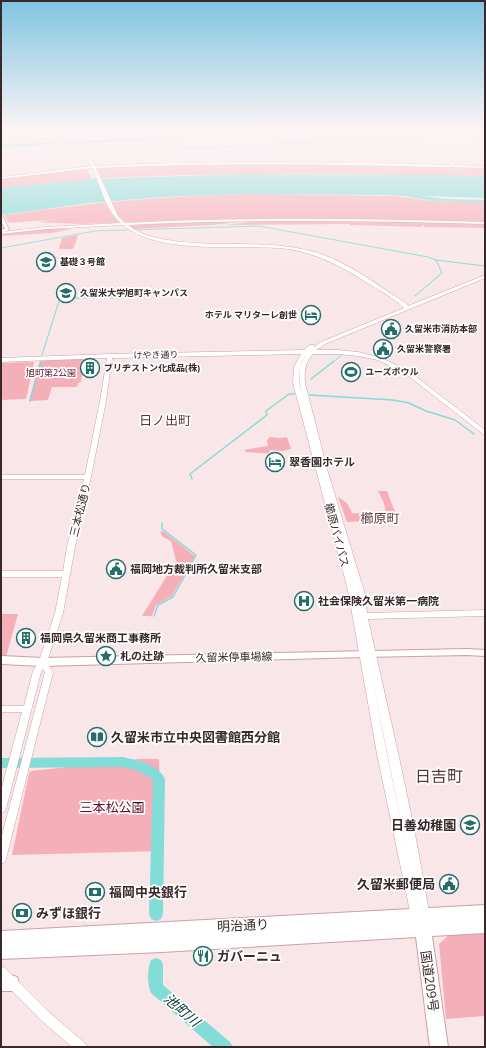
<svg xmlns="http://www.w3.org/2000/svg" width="486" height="1048" viewBox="0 0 486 1048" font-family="'Open Sans','Noto Sans JP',sans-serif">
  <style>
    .green { fill: #f5afb8 }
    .water { fill: #82dcd7 }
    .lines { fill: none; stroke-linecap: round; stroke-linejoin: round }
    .stream-far1 { stroke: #82dcd7; stroke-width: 1 }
    .stream { stroke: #82dcd7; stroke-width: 1.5 }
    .river { fill: #82dcd7; fill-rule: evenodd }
    .secondary-casing { stroke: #cda0a5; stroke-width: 1 }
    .primary-casing { stroke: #cda0a5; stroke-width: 2 }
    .highway-casing { stroke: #cda0a5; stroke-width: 2 }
    .secondary { fill: #fff; fill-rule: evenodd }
    .primary { fill: #fff; fill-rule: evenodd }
    .highway { fill: #fff; fill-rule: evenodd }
    .labels { text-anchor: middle; stroke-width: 3.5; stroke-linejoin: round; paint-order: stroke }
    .far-poi-label { font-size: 9px; font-weight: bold; fill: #39272a; stroke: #fff; text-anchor: start }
    .far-street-label { font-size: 9px; fill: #39272a; stroke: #fff }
    .far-park-label { font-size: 9px; fill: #5f0924; stroke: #fff }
    .poi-label { font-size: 11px; font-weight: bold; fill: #39272a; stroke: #fff; text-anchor: start }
    .street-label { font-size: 11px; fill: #39272a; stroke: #fff }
    .quarter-label { font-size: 13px; fill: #5b363b; stroke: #fff }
    .near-poi-label { font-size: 13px; font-weight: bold; fill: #39272a; stroke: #fff; text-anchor: start }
    .near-park-label { font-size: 13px; fill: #5f0924; stroke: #fff }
    .near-street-label { font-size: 13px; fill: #39272a; stroke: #fff }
    .near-water-label { font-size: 14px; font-style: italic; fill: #0b3735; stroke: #fff }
    .near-quarter-label { font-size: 16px; fill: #5b363b; stroke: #fff }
  </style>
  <rect width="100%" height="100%" fill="#f9e6e8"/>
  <path class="green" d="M276 163 485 167V177C357 173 229 172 101 178L96 168Z
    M87 169 92 179 1 188V178Z
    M249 194 395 196 431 201 485 203V228L424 227V225L421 227 350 225V224L224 225 268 220 266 219 212 225 134 229 130 227V225L165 221 82 224 36 222 59 219 9 223 4 215C86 203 166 196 249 194Z
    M50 228 72 229 52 233 1 236V234L6 233Z
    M78 235 74 247 72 249H59L62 238Z
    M84 359 81 382 78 383 77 387H52L48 400 29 401 40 360Z
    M34 362 26 399 1 400V363Z
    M270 437 279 438 287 437 291 449 282 451 270 450 269 453C261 454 254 452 246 452L244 450 268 446 267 440Z
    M378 491H387L398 520 347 522 338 497 347 503 352 513 386 515 384 503Z
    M163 531 195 556 172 596 156 605 152 616H142L176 561 171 541 163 537 160 532Z
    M1 614H18L6 657 1 658Z
    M139 759H159L162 851 12 855 29 773 31 771Z
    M485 932V1016L446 1019 439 944 451 933Z"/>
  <path class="water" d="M246 174 447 175 485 177V198L423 196 445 199 485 200V203L433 201 404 196 386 195 240 194 163 197 89 203 1 215V188L94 179Z"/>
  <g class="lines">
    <path class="stream-far1" d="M168 138 178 137 183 149 414 137
      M1 248 95 231 259 226 428 257 436 260 485 266
      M415 296 442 273 436 260
      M42 355 60 298H121
      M333 362 342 355"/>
    <path class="stream" d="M311 379 334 361
      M310 395 393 400 409 403 426 411 455 420 474 434
      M30 401 41 361
      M192 479 190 474 267 415 266 411 289 394H294
      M154 616 158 605 173 597 196 555 162 529V523"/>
    <path class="river" d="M169 137 168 139 1 147V145Z
      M123 757C138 761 158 764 165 779L163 914 161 919 156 921 151 919 149 914 153 781 152 779 139 771 123 767 1 768V758Z
      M156 958 161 960 163 965V985L230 1042 233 1047H213L151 993C147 984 147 969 151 960Z"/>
    <defs>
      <path id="secondary" d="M404 129H408L456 165 485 166V168C355 165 226 162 96 168L118 216 125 223C245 217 365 218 485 222V224C366 221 247 219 128 225 139 234 154 238 168 240 215 248 264 239 311 251 346 260 377 285 407 304L408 306 485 275V278L325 344 316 350H338L358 352 382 358 410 372 485 430V435L483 434 406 374 378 360 358 356 338 354H313C305 362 304 372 305 383L327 469 364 591 367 613 485 610V616L368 619C390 718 414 817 430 918L429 922 425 923 421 922 420 919 416 921 412 920 411 916 377 754 348 590 293 383 294 367 301 354 112 358 106 401 91 477 75 547 63 613 47 662 53 672 6 859 5 862 1 864V839L45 672 43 669 41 672 6 809 4 812 1 813V791L22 712H1V706H24L33 671 39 661 55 613 62 577H1V571H63L67 547 84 479H1V475H85L100 401 107 358 1 362V358L110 354 304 350 310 345H314V347L321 342 404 308C397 300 379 290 369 284 344 268 319 254 289 249 241 243 162 257 123 225L46 229 1 234V232L46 227 121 223C105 210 101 186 92 168L1 179V177L91 166C89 161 85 155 80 152 61 141 23 140 1 138V136C22 138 67 140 83 151 89 155 92 160 95 166 214 160 333 162 452 165ZM307 354C296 370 298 380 303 398 299 382 296 367 307 354ZM372 678 408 856 387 754Z
        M485 132V134L478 135 476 134Z
        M1 966 5 968 51 1014 85 1043 87 1047H72L43 1022 1 980Z"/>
      <path id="primary" d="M1 216 3 217 9 230 1 233V230L5 229V228L1 221Z
        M467 649 485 650V656L467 655 363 657 43 666 1 664V656L43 658Z"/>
      <path id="highway" d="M461 129H467L485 136V139Z
        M485 905V933L432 936 448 1047H430L416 937 162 952 1 959V931Z
        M1 975H11L17 977 19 983 17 989 11 991H1Z"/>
    </defs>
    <use href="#secondary" class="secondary-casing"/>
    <use href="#primary" class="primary-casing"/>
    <use href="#highway" class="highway-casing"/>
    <use href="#secondary" class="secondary"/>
    <use href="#primary" class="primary"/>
    <use href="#highway" class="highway"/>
  </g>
  <linearGradient id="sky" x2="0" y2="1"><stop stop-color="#7fc4e1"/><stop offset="0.47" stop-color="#fcf4f5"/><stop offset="1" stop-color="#fcf4f5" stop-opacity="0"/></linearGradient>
  <rect width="486" height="276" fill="url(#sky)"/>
  <defs>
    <symbol id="university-ring" viewBox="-11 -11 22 22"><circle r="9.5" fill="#fff" stroke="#236e6a" stroke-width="1.5"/><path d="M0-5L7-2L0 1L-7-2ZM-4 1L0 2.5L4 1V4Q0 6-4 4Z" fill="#236e6a"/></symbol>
    <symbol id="hotel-ring" viewBox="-11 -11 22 22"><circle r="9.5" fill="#fff" stroke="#236e6a" stroke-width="1.5"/><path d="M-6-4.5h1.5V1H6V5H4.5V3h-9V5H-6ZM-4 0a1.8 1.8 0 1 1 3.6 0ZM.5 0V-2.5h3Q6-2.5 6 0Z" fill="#236e6a"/></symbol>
    <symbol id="civic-ring" viewBox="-11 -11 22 22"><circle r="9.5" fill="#fff" stroke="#236e6a" stroke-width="1.5"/><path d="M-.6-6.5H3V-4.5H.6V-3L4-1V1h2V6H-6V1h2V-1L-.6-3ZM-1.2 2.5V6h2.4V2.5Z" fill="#236e6a"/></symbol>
    <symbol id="building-ring" viewBox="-11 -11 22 22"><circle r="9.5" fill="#fff" stroke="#236e6a" stroke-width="1.5"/><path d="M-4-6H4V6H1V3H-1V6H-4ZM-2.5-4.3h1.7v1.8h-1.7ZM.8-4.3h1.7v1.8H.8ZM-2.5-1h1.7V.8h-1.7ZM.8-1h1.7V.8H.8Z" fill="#236e6a"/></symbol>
    <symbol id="stadium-ring" viewBox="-11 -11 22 22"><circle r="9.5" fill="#fff" stroke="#236e6a" stroke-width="1.5"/><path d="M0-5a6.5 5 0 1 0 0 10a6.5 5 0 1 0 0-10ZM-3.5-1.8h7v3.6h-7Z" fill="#236e6a"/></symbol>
    <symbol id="hospital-ring" viewBox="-11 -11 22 22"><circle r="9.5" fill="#fff" stroke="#236e6a" stroke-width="1.5"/><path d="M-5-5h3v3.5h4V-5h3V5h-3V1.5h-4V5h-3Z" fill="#236e6a"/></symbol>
    <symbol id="sight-ring" viewBox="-11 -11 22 22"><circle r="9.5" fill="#fff" stroke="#236e6a" stroke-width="1.5"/><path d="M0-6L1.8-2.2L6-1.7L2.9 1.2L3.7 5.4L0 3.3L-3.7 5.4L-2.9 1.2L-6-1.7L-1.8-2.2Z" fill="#236e6a"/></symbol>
    <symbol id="library-ring" viewBox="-11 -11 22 22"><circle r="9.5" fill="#fff" stroke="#236e6a" stroke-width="1.5"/><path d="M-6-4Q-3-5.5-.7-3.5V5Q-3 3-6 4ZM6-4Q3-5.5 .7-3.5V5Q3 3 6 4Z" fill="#236e6a"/></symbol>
    <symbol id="school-ring" viewBox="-11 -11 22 22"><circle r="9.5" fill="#fff" stroke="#236e6a" stroke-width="1.5"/><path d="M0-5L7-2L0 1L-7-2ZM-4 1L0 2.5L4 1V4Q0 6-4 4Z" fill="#236e6a"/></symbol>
    <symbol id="bank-ring" viewBox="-11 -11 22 22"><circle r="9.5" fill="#fff" stroke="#236e6a" stroke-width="1.5"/><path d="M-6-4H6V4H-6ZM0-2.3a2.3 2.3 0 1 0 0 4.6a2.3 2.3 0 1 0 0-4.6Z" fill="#236e6a"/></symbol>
    <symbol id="restaurant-ring" viewBox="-11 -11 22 22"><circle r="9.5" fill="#fff" stroke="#236e6a" stroke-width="1.5"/><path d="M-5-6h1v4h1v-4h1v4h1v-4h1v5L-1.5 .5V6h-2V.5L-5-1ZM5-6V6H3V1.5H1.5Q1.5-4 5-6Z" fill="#236e6a"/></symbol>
  </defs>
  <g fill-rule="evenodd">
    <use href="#university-ring" x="35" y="251" width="22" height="22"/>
    <use href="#university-ring" x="55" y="282" width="22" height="22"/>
    <use href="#hotel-ring" x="300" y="304" width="22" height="22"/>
    <use href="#civic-ring" x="380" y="318" width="22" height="22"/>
    <use href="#civic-ring" x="372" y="338" width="22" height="22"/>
    <use href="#building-ring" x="79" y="357" width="22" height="22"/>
    <use href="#stadium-ring" x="340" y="361" width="22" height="22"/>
    <use href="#hotel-ring" x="264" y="451" width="22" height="22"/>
    <use href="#civic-ring" x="105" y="558" width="22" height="22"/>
    <use href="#hospital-ring" x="293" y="590" width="22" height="22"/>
    <use href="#building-ring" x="15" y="627" width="22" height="22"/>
    <use href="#sight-ring" x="95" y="645" width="22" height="22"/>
    <use href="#library-ring" x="86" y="726" width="22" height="22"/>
    <use href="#school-ring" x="459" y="814" width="22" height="22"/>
    <use href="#civic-ring" x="438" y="873" width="22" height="22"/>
    <use href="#bank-ring" x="84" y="881" width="22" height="22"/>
    <use href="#bank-ring" x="11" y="902" width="22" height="22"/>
    <use href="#restaurant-ring" x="192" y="945" width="22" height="22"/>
  </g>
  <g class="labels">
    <g class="far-poi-label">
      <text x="60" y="265">基礎３号館</text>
      <text x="80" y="296">久留米大学旭町キャンパス</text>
      <text x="297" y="318" text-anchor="end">ホテル マリターレ創世</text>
      <text x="405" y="332">久留米市消防本部</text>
      <text x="397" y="352">久留米警察署</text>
      <text x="104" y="371">ブリヂストン化成品(株)</text>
      <text x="365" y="375">ユーズボウル</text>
    </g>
    <g class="far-street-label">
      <text transform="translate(156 355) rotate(-1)" y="3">けやき通り</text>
    </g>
    <g class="far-park-label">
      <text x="51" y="376">旭町第2公園</text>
    </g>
    <g class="poi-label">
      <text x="289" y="466">翠香園ホテル</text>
      <text x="130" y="573">福岡地方裁判所久留米支部</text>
      <text x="318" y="605">社会保険久留米第一病院</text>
      <text x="40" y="642">福岡県久留米商工事務所</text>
      <text x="120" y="660">札の辻跡</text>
    </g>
    <g class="street-label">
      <text transform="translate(80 510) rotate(-76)" y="4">三本松通り</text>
      <text transform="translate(337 535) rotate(75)" y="4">櫛原バイパス</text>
      <text transform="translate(234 657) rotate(-1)" y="4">久留米停車場線</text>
    </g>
    <g class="quarter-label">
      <text x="165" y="425">日ノ出町</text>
      <text x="380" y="523">櫛原町</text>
    </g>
    <g class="near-poi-label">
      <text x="111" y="742">久留米市立中央図書館西分館</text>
      <text x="456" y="830" text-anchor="end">日善幼稚園</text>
      <text x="435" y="889" text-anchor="end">久留米郵便局</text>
      <text x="109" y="897">福岡中央銀行</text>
      <text x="36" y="918">みずほ銀行</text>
      <text x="217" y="961">ガバーニュ</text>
    </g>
    <g class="near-park-label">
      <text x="112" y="812">三本松公園</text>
    </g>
    <g class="near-street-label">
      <text transform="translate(243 925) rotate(-3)" y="5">明治通り</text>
      <text transform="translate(430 981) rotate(82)" y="5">国道209号</text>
    </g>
    <g class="near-water-label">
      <text transform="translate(182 1010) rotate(41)" y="5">池町川</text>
    </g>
    <g class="near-quarter-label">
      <text x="439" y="782">日吉町</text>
    </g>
  </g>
  <rect width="486" height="1048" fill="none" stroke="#39272a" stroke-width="4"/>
</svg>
